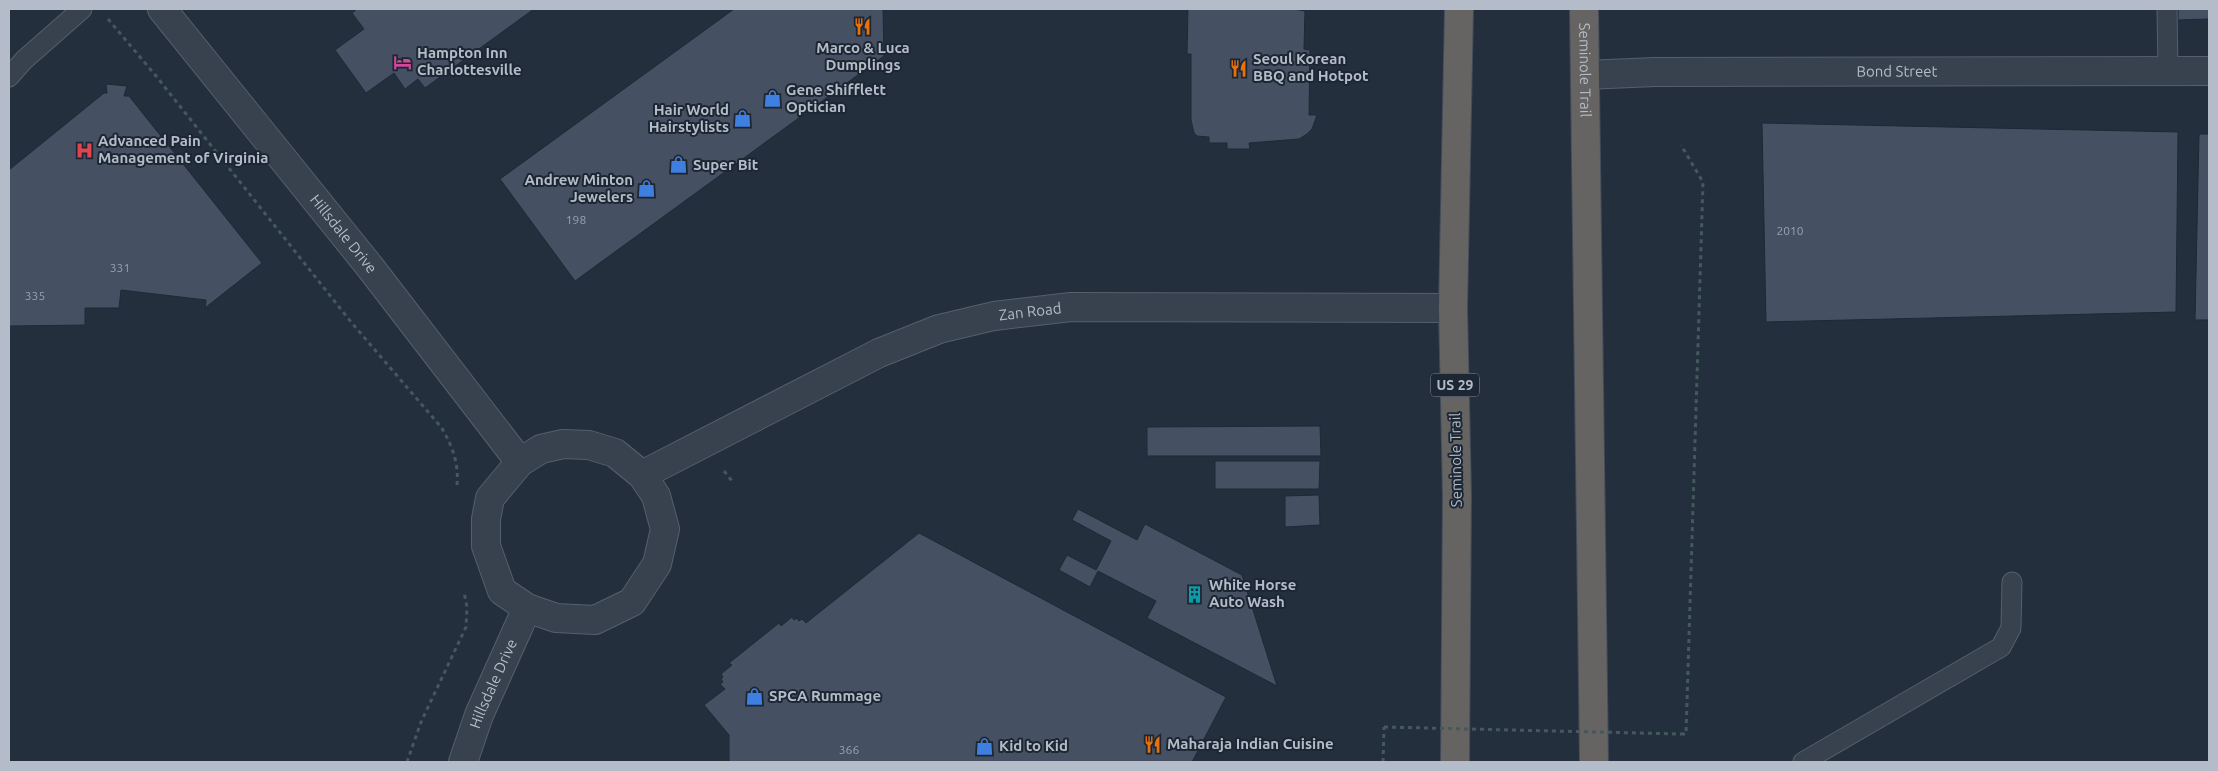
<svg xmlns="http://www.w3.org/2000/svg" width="2218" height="771" viewBox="0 0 2218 771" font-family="Ubuntu,sans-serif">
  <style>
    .building { fill: #455162; stroke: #1f2835 }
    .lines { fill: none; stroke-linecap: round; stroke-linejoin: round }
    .service-casing { stroke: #565f6c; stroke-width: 21 }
    .minor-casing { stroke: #565f6c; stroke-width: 30 }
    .tertiary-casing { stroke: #565f6c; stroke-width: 30 }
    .trunk-casing { stroke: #434c59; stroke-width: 30 }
    .path { stroke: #44595c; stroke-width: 3; stroke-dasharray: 4 4; stroke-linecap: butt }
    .service { stroke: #38414e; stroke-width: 19 }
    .minor { stroke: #38414e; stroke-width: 28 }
    .tertiary { stroke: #38414e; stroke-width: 28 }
    .trunk { stroke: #656462; stroke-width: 28 }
    .path-bridge { stroke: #44595c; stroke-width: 3; stroke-dasharray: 4 4; stroke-linecap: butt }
    .labels { text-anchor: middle; stroke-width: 4; stroke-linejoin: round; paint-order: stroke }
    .number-label { font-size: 12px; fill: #98a1af }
    .shield { fill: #1d2633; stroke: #878f9c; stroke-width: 1 }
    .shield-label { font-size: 14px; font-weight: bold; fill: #b4bcc9 }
    .poi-label { font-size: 15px; font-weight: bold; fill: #b4bcc9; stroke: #1d2633; text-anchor: start }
    .street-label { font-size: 15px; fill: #b4bcc9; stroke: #1d2633 }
  </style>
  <rect width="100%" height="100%" fill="#242f3e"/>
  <path class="building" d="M357 9H534L425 88 418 79 405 89 394 73 366 93 335 50 364 29 352 13Z
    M734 9H883L884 56 575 281 500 179Z
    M1188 9H1294L1305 11 1304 49 1310 50 1309 115H1317L1312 129 1307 134 1299 139 1249 143 1250 149H1227V143H1209V137L1197 136 1194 133 1191 120V54H1187Z
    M2178 9H2209V19L2178 20Z
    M106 84 127 86 124 96H129L262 263 205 308 206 300 121 290 119 308H85V325L9 326V170L104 93H107Z
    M1762 123 2178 132 2176 312 1766 322Z
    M2199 134H2209V320H2195Z
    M1320 426 1321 456H1147V427Z
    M1215 461H1320L1319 489H1215Z
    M1319 495 1320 525 1285 527V496Z
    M1078 509 1137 540 1145 524 1242 575 1277 686 1147 618 1156 601 1098 571 1090 587 1059 570 1067 555 1096 570 1111 541 1072 520Z
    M919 533 1226 697 1192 762H729V735L704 705 725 689 720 684 723 682 721 679 723 677 721 674 732 665 729 663 779 623 781 626 792 617 794 620 797 618 799 621 802 619 806 623Z"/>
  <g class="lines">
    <defs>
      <path id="service" d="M2167 9 2168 70
        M9 77 24 60 82 9
        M1803 762 2001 647 2011 628 2012 582"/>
      <g id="minor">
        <path id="s1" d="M1585 75 1655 72 2209 71"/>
      </g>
      <g id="tertiary">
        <path id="s2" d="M162 9 370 267 520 462"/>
        <path d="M563 444 589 445 615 453 642 475 656 496 665 529 657 564 632 602 595 620 556 618 527 608 502 591 486 546V519L490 498 520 462 541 449Z"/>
        <path id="s3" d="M642 475 879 353 939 329 994 316 1071 307 1453 308"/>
        <path id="s4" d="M463 762 479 715 527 608"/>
      </g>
      <g id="trunk">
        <path id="s5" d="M1584 9 1594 762"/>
        <path d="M1455 762 1457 496 1453 308 1459 9"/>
      </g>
    </defs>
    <use href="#service" class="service-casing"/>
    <use href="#minor" class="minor-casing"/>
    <use href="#tertiary" class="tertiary-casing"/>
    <use href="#trunk" class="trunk-casing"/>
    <path class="path" d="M108 19 156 76 351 322 441 427C452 445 459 463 457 485
      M724 471 732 481
      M1681 734H1686L1703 182 1681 145
      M407 762 421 722 466 627 467 607 464 592
      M1383 762 1384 727"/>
    <use href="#service" class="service"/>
    <use href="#minor" class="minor"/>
    <use href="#tertiary" class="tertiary"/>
    <use href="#trunk" class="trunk"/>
    <path class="path-bridge" d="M1384 727 1681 734"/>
  </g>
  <defs>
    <symbol id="restaurant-bare" viewBox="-9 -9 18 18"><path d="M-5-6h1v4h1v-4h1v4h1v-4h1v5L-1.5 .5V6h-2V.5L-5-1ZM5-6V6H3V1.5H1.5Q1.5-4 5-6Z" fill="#e8710a" stroke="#1d2633" stroke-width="2.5" paint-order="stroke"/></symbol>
    <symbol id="hotel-bare" viewBox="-9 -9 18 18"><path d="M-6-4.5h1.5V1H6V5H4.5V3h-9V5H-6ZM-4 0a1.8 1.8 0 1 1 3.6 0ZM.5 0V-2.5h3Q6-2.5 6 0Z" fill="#d1479c" stroke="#1d2633" stroke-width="2.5" paint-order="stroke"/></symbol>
    <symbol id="shop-bare" viewBox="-9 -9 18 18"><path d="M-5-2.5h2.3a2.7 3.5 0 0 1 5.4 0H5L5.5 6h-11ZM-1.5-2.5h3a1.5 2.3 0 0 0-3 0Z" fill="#3f7fe0" stroke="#1d2633" stroke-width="2.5" paint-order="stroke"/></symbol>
    <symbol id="hospital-bare" viewBox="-9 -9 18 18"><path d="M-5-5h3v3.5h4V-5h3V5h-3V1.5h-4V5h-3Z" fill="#e0444e" stroke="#1d2633" stroke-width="2.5" paint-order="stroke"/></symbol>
    <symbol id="building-bare" viewBox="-9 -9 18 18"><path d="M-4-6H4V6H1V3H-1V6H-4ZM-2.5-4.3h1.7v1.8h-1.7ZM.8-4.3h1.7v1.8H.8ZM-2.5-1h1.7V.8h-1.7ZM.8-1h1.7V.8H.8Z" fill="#0f9aa8" stroke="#1d2633" stroke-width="2.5" paint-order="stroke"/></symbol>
  </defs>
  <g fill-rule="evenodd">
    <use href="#restaurant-bare" x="850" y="14" width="25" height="25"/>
    <use href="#hotel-bare" x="390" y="50" width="25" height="25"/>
    <use href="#restaurant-bare" x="1226" y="56" width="25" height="25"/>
    <use href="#shop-bare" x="760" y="86" width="25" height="25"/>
    <use href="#shop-bare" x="730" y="106" width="25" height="25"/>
    <use href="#hospital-bare" x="72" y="138" width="25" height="25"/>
    <use href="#shop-bare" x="666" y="152" width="25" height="25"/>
    <use href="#shop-bare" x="634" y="176" width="25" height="25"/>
    <use href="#building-bare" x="1182" y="582" width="25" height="25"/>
    <use href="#shop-bare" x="742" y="684" width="25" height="25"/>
    <use href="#restaurant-bare" x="1140" y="732" width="25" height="25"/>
    <use href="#shop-bare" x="972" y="734" width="25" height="25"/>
  </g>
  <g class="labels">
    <g class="number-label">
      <text x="576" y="224">198</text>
      <text x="1790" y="235">2010</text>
      <text x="120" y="272">331</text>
      <text x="35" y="300">335</text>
      <text x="849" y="754">366</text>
    </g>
    <rect class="shield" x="1431" y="373.5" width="48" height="23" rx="4"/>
    <g class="shield-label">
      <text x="1455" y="390">US 29</text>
    </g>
    <g class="poi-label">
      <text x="863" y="53" text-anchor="middle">Marco &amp; Luca<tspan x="863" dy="17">Dumplings</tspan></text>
      <text x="417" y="58">Hampton Inn<tspan x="417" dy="17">Charlottesville</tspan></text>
      <text x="1253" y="64">Seoul Korean<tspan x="1253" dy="17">BBQ and Hotpot</tspan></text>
      <text x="786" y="95">Gene Shifflett<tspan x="786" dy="17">Optician</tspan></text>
      <text x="729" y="115" text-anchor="end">Hair World<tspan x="729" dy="17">Hairstylists</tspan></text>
      <text x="98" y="146">Advanced Pain<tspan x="98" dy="17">Management of Virginia</tspan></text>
      <text x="693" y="170">Super Bit</text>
      <text x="633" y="185" text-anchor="end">Andrew Minton<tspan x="633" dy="17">Jewelers</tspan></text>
      <text x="1209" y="590">White Horse<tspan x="1209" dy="17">Auto Wash</tspan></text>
      <text x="769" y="701">SPCA Rummage</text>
      <text x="1167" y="749">Maharaja Indian Cuisine</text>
      <text x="999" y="751">Kid to Kid</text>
    </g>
    <g class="street-label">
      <text dy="5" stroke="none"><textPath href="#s5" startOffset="61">Seminole Trail</textPath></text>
      <text dy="5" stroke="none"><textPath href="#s1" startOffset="312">Bond Street</textPath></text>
      <text dy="5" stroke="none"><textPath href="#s2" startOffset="289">Hillsdale Drive</textPath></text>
      <text dy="5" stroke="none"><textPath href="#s3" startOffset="424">Zan Road</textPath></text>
      <text transform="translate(1456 460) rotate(-91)" y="5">Seminole Trail</text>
      <text dy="5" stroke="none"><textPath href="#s4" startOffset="84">Hillsdale Drive</textPath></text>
    </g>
  </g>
  <rect width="2218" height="771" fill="none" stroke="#b4bcc9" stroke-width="20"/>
</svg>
